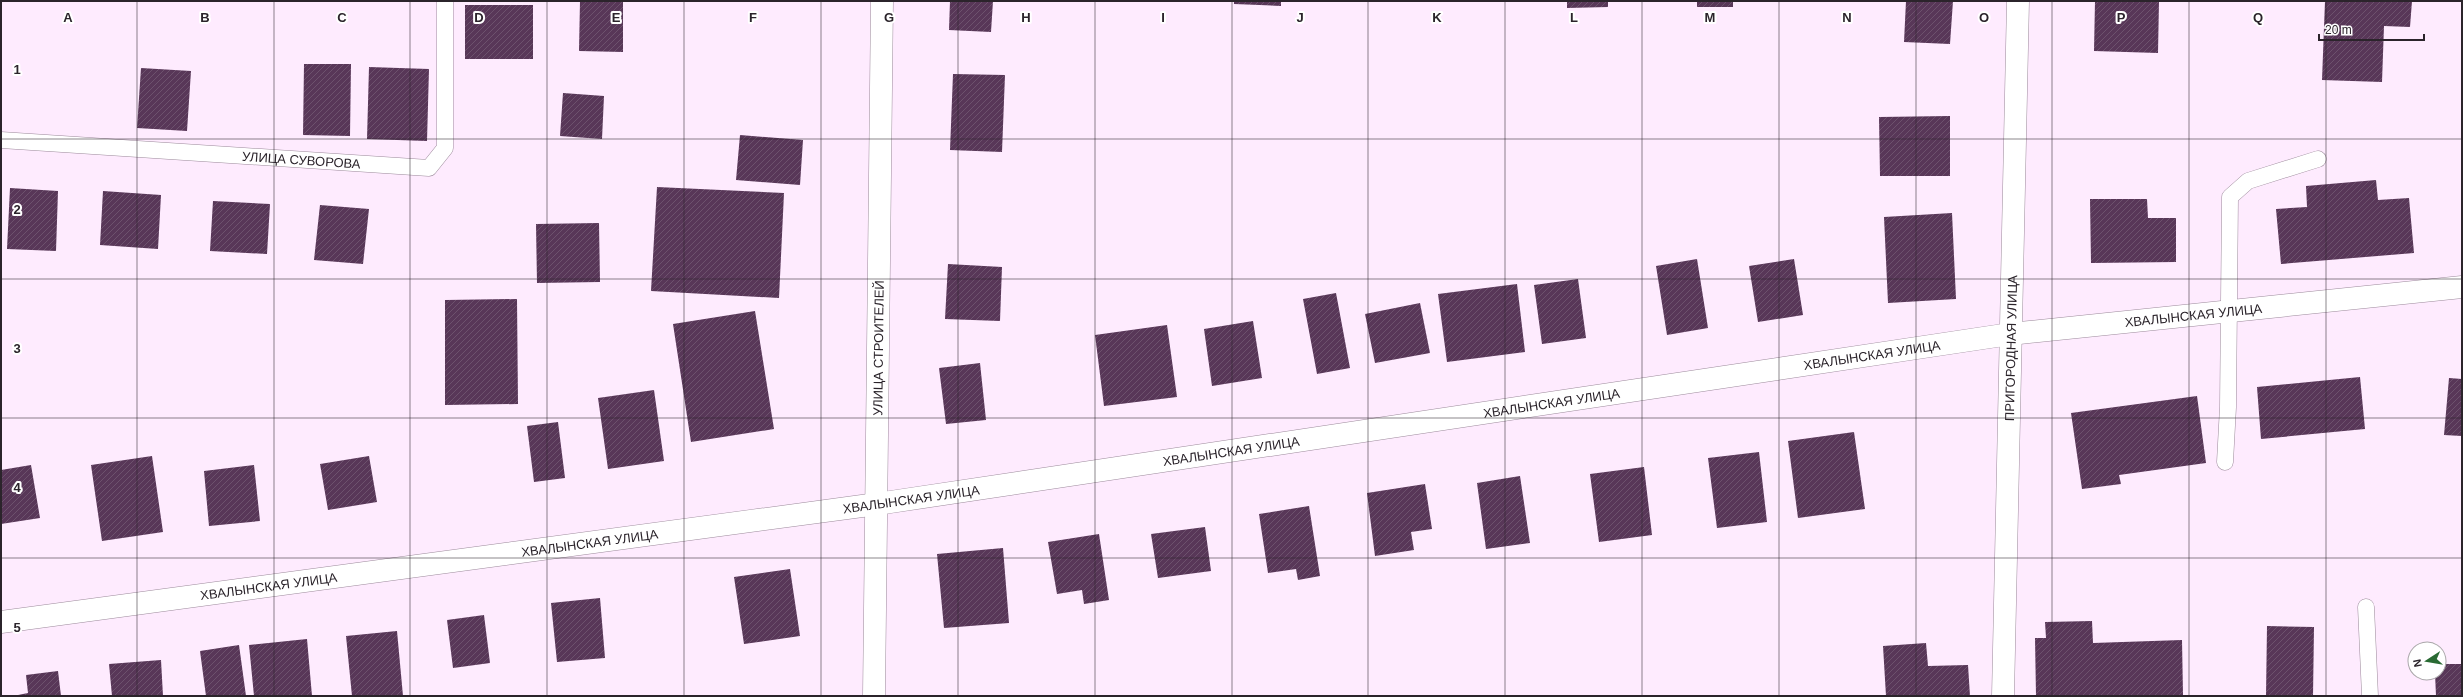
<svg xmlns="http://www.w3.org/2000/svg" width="2463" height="697" viewBox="0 0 2463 697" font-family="Helvetica,sans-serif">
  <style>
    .building { fill: url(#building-hatch) }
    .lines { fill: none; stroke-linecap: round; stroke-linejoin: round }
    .lane-casing { stroke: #9c8a9b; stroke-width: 17 }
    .street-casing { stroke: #9c8a9b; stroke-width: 23 }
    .secondary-casing { stroke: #9c8a9b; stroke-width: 23 }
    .lane { stroke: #fff; stroke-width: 16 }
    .street { stroke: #fff; stroke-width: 22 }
    .secondary { stroke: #fff; stroke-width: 22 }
    .grid { fill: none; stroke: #2b242b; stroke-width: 1; stroke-opacity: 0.55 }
    .labels { text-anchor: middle; stroke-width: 4; stroke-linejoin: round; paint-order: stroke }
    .street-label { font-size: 13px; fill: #2b242b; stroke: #fff }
    .grid-label { font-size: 13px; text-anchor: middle; font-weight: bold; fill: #2b242b; stroke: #fff; stroke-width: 4; stroke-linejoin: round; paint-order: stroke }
  </style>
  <defs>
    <pattern id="building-hatch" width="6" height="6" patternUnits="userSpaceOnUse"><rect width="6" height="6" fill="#583758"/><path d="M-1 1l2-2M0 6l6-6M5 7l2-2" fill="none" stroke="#6d526d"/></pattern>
  </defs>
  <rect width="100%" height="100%" fill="#feebfe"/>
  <path class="building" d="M580 1H623V52L579 51Z
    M950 1H993L991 32 949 30Z
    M1234 1H1281V6L1234 4Z
    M1567 1H1608V7L1567 8Z
    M1697 1H1733V7H1697Z
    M1906 1H1953L1950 44 1904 42Z
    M2095 1H2159L2158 53 2094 51Z
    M2325 1H2412L2410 27 2384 26 2382 82 2322 80Z
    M465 5H533V59H465Z
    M304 64H351L350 136 303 135Z
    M369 67 429 69 427 141 367 139Z
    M141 68 191 71 187 131 137 128Z
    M953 74 1005 75 1002 152 950 150Z
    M563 93 604 96 602 139 560 136Z
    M1950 116V176H1880L1879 117Z
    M740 135 803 140 800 185 736 180Z
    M2376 180 2378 200 2409 198 2414 253 2281 264 2276 209 2307 207 2306 186Z
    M657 187 784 193 779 298 651 291Z
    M10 188 58 191 56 251 7 249Z
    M103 191 161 195 158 249 100 245Z
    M2090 199H2147L2148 218H2176V262L2091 263Z
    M213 201 270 204 267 254 210 251Z
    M320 205 369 209 363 264 314 260Z
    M1952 213 1956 299 1888 303 1884 217Z
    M599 223 600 282 537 283 536 224Z
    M1697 259 1708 328 1667 335 1656 266Z
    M1794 259 1803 315 1758 322 1749 266Z
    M948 264 1002 267 1000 321 945 319Z
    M1578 279 1586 338 1542 344 1534 285Z
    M1517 284 1525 352 1447 362 1438 294Z
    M1336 293 1350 368 1317 374 1303 299Z
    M517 299 518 404 445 405V300Z
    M1420 303 1430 353 1375 363 1365 314Z
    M755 311 774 429 691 442 673 324Z
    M1253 321 1262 378 1212 386 1204 329Z
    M1167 325 1177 397 1104 406 1095 335Z
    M980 363 986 420 946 424 939 368Z
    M2360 377 2365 429 2261 439 2257 387Z
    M2449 378 2462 379V436L2444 435Z
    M654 390 664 461 608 469 598 398Z
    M2197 396 2206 463 2119 475 2121 484 2082 489 2071 413Z
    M558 422 565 478 534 482 527 426Z
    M1854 432 1865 509 1798 518 1788 441Z
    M1759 452 1767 522 1717 528 1708 458Z
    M152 456 163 532 102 541 91 465Z
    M369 456 377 502 328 510 320 464Z
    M31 465 40 518 1 524V470Z
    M254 465 260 521 209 526 204 471Z
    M1644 467 1652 535 1599 542 1590 474Z
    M1520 476 1530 543 1486 549 1477 483Z
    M1425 484 1432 529 1411 532 1414 550 1375 556 1367 493Z
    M1309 506 1320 576 1298 580 1296 569 1268 573 1259 514Z
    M1205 527 1211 571 1158 578 1151 534Z
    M1099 534 1109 600 1084 604 1082 590 1057 594 1048 542Z
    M1003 548 1009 623 944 628 937 554Z
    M790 569 800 636 744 644 734 577Z
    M600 598 605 658 557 662 551 603Z
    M484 615 490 663 453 668 447 620Z
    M2092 621 2093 643 2182 640 2183 695 2036 696 2035 638H2046L2045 622Z
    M2267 626 2314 627 2313 696H2266Z
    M397 631 403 696H352L346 636Z
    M307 639 312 696H254L249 645Z
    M1926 643 1928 666 1968 665 1970 696H1886L1883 646Z
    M239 645 246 696H206L200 651Z
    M161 660 163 696H112L109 664Z
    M2439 664H2462V696H2436L2435 673H2439Z
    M58 671 61 696H13L28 693 26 675Z"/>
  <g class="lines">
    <defs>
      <g id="lane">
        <path id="s1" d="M1 140 429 168 445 148V1"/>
        <path d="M2225 462 2228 407 2230 197 2248 181 2318 159"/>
        <path d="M2366 607 2370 696"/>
      </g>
      <g id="street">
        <path id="s2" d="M1 622 877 504"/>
        <path id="s3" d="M2003 696 2018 1"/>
      </g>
      <g id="secondary">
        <path id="s4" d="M877 504 2010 334 2462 287"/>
        <path id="s5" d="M874 696 882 1"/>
      </g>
    </defs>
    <use href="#lane" class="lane-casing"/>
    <use href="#street" class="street-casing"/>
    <use href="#secondary" class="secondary-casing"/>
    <use href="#lane" class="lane"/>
    <use href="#street" class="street"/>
    <use href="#secondary" class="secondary"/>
  </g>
  <path class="grid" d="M137 1V696M274 1V696M410 1V696M547 1V696M684 1V696M821 1V696M958 1V696M1095 1V696M1232 1V696M1368 1V696M1505 1V696M1642 1V696M1779 1V696M1916 1V696M2052 1V696M2189 1V696M2326 1V696M1 139H2462M1 279H2462M1 418H2462M1 558H2462"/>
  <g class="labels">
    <g class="street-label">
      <text dy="5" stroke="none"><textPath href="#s1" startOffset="301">УЛИЦА СУВОРОВА</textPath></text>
      <text dy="5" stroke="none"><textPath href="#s4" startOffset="1330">ХВАЛЫНСКАЯ УЛИЦА</textPath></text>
      <text dy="5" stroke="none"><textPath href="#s3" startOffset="348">ПРИГОРОДНАЯ УЛИЦА</textPath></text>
      <text dy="5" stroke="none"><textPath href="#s5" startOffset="348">УЛИЦА СТРОИТЕЛЕЙ</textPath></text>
      <text dy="5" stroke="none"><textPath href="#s4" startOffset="1006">ХВАЛЫНСКАЯ УЛИЦА</textPath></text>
      <text dy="5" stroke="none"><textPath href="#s4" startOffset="682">ХВАЛЫНСКАЯ УЛИЦА</textPath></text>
      <text dy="5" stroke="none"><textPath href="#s4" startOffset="358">ХВАЛЫНСКАЯ УЛИЦА</textPath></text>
      <text transform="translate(911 499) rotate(-8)" y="5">ХВАЛЫНСКАЯ УЛИЦА</text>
      <text dy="5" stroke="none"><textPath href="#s2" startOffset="594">ХВАЛЫНСКАЯ УЛИЦА</textPath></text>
      <text dy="5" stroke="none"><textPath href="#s2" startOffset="270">ХВАЛЫНСКАЯ УЛИЦА</textPath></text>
    </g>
  </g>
  <g class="grid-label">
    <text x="68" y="22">A</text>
    <text x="205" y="22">B</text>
    <text x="342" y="22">C</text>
    <text x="479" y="22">D</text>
    <text x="616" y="22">E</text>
    <text x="753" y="22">F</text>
    <text x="889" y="22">G</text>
    <text x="1026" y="22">H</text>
    <text x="1163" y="22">I</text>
    <text x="1300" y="22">J</text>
    <text x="1437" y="22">K</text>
    <text x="1574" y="22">L</text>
    <text x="1710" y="22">M</text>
    <text x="1847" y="22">N</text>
    <text x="1984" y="22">O</text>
    <text x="2121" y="22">P</text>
    <text x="2258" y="22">Q</text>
    <text x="17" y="74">1</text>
    <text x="17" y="214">2</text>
    <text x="17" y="353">3</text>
    <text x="17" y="492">4</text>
    <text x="17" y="632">5</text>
  </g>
  <rect width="2463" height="697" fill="none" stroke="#2b242b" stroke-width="4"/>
  <g transform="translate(2427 661) rotate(258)"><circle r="19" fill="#ffffff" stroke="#aaa7aa"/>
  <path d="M0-3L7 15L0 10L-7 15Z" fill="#296a33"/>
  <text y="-6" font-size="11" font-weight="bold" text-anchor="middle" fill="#2b242b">N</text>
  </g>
  <path d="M2319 34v6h105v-6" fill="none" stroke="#2b242b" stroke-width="2"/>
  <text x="2325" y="34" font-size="12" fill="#2b242b" stroke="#ffffff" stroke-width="3" paint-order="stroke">20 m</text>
</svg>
